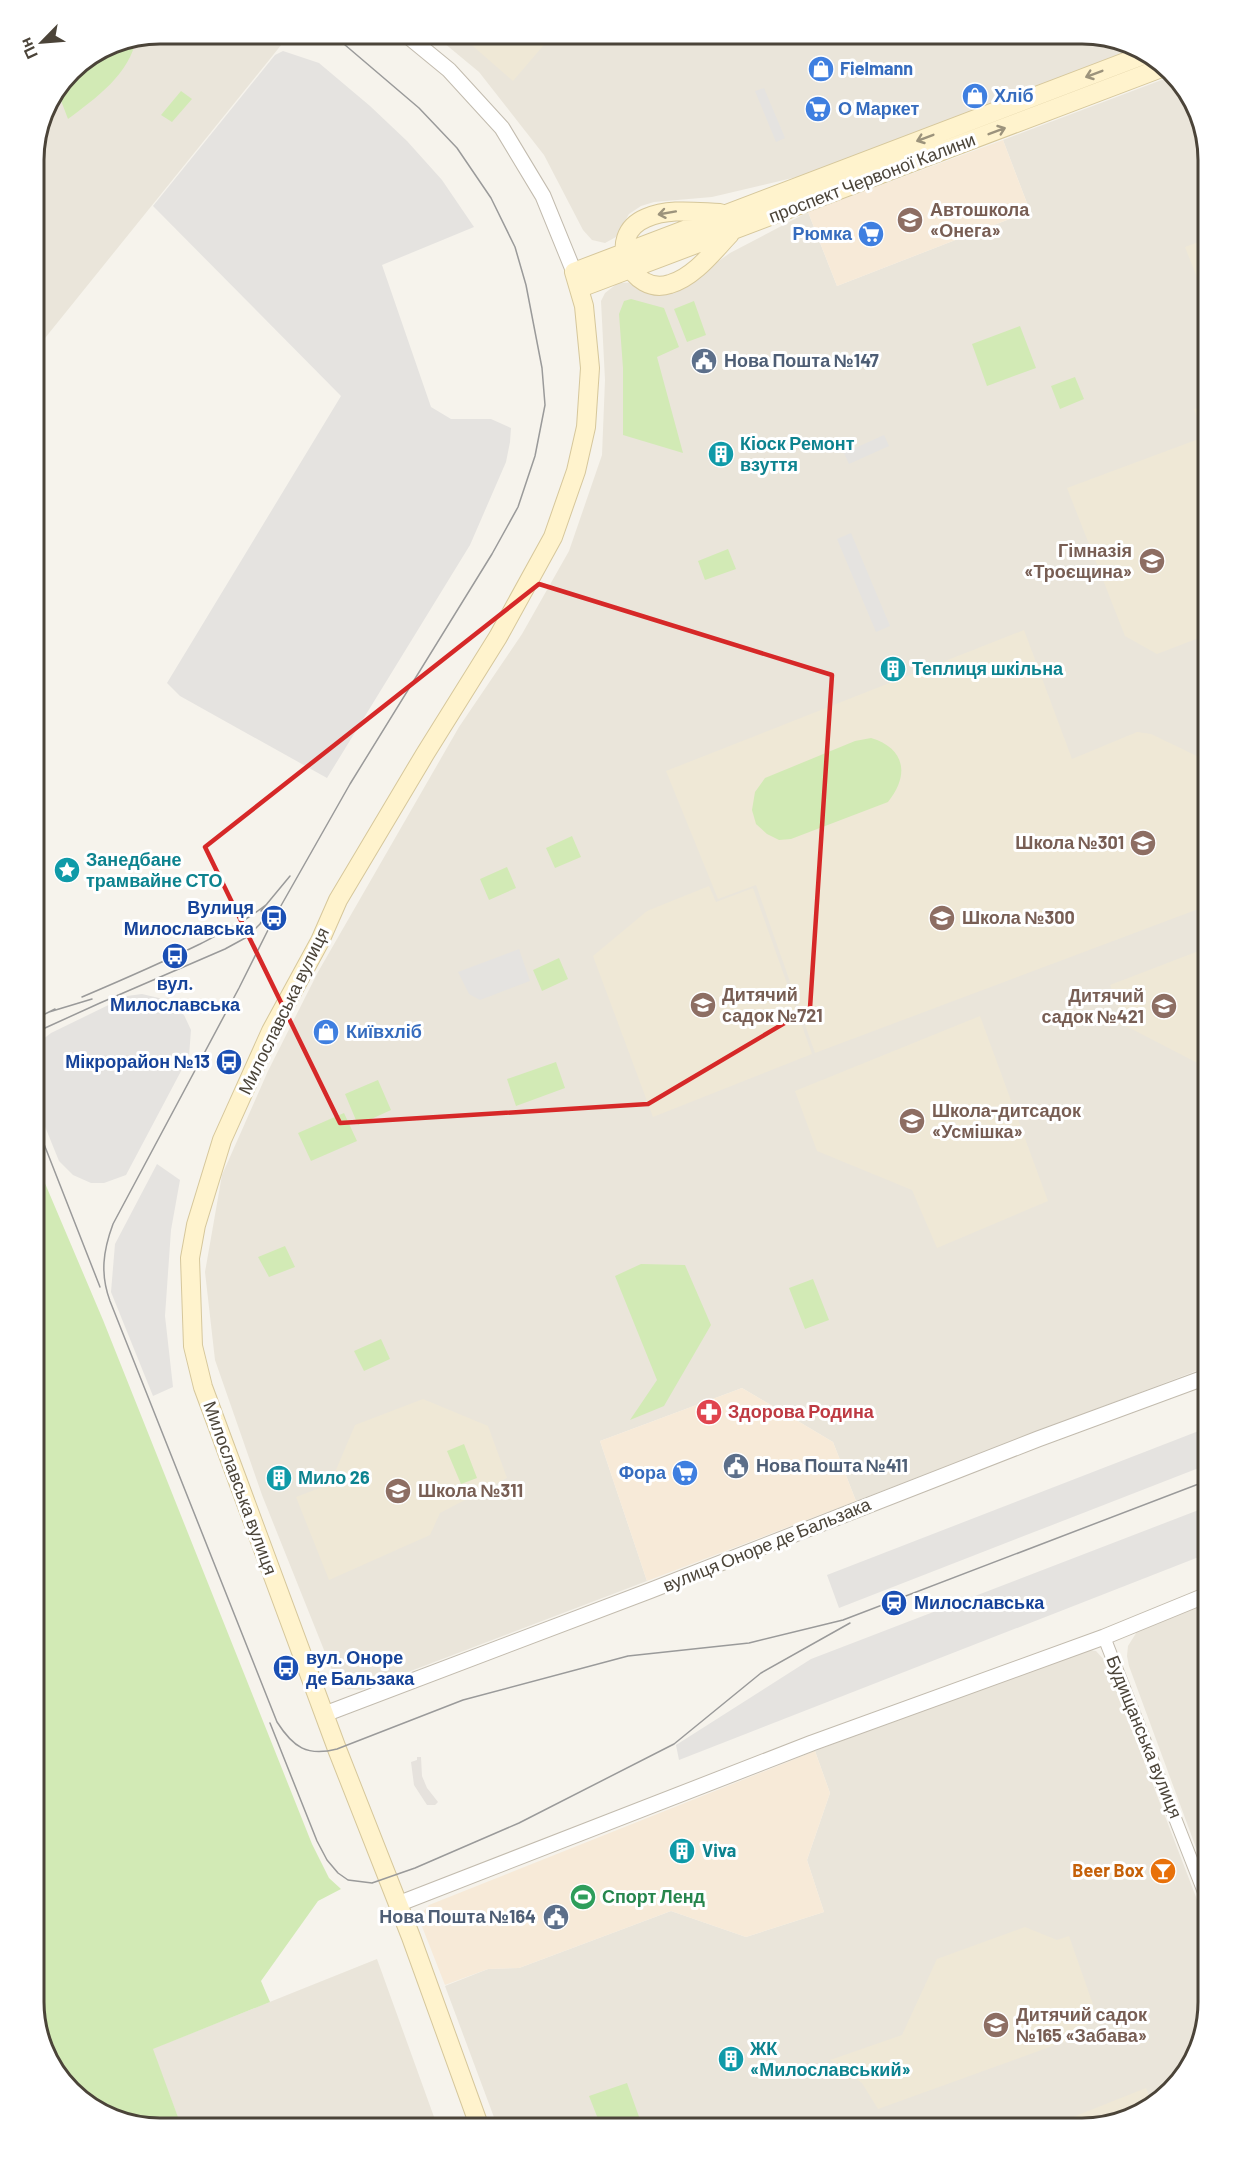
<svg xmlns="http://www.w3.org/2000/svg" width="1242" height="2161" viewBox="0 0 1242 2161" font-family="Barlow,sans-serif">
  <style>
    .residential { fill: #eae5da }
    .commercial { fill: #f7ead8 }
    .industrial { fill: #e6e2dd }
    .education { fill: #efe8d6 }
    .green { fill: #d2eab5 }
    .parking { fill: #e5e3e0 }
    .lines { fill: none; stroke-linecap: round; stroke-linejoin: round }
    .minor-casing { stroke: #c2bbae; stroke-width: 14 }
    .tertiary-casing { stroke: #c2bbae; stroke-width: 17 }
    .secondary-casing { stroke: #d6c79b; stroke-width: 20 }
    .minor { stroke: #fff; stroke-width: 12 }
    .tertiary { stroke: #fff; stroke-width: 15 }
    .secondary { stroke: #fff3cd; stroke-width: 18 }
    .tram { stroke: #9a9a9a; stroke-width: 1.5 }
    .oneway { stroke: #9c937c }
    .marked { fill: none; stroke: #d62828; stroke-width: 4.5; stroke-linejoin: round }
    .labels { text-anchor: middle; stroke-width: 6; stroke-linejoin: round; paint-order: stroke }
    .shop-label { font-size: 18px; font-weight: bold; fill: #366cbe; stroke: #fff; text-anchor: start }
    .street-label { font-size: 18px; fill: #4b4439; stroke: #fff }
    .education-label { font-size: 18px; font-weight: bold; fill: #785e54; stroke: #fff; text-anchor: start }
    .service-label { font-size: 18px; font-weight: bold; fill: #4e5e75; stroke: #fff; text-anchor: start }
    .culture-label { font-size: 18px; font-weight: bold; fill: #0d838f; stroke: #fff; text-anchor: start }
    .transit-label { font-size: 18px; font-weight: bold; fill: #164399; stroke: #fff; text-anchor: end }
    .health-label { font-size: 18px; font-weight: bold; fill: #be3a42; stroke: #fff; text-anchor: start }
    .food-label { font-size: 18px; font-weight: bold; fill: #c56008; stroke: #fff; text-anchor: end }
    .leisure-label { font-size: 18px; font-weight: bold; fill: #27864d; stroke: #fff; text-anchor: start }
    .rim { fill: none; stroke: #4b4439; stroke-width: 3 }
  </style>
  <rect width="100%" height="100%" fill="#f6f3ec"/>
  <path class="residential" d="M159 33 290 34 33 353V151L43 110 70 70 111 42Z
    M432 33H1092L1137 49 805 175 712 197 654 202 641 206 629 214 616 237 605 243 592 240 583 230 544 155 479 72Z
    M1172 76 1196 104 1209 159V1366L856 1501 833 1442 742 1388 600 1441 647 1581 361 1690 348 1689 336 1680 262 1495 215 1360 205 1272 222 1175 268 1071 318 972 459 727 522 634 569 551 602 455 605 380 601 301 605 293 618 283 692 280 730 253 808 212 837 286 1030 211 1003 140Z
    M1209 1600V1883L1129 1666 1127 1656 1128 1646 1138 1630Z
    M1082 1649 1096 1651 1106 1662 1209 1931V2002L1188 2072 1138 2115 1083 2128H498L445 1986 488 1969 519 1968 671 1911 746 1937 824 1912 807 1860 830 1793 815 1751Z
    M377 1959 438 2128H182L152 2049Z"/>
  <path class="commercial" d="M1003 140 1030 211 837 286 808 212Z
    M742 1388 833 1442 856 1501 647 1581 600 1441Z
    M815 1751 830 1793 807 1860 824 1912 746 1937 671 1911 519 1968 488 1969 445 1985 421 1924 423 1912 429 1905Z"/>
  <path class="industrial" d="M417 1757H421L422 1776 427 1788 438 1802 435 1805H427L414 1785 411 1762 417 1760Z"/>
  <path class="education" d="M458 33H554L513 81Z
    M1209 238V308L1185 247Z
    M1209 404V634L1157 654 1125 636 1067 488 1204 437 1194 409Z
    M1024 630 1072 759 1137 732 1151 734 1197 756 1209 785V905L815 1053 756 885 718 899 666 771Z
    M709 886 716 902 753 888 812 1054 653 1117 593 956 647 911Z
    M1209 947V1069L1126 1026 1110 985Z
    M980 1016 1048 1201 937 1248 912 1190 817 1151 795 1091Z
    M423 1399 488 1426 507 1478 440 1513 430 1535 329 1580 296 1497 330 1484 355 1425Z
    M1025 1927 1057 1940 1069 1936 1097 2016 1069 2040 878 2109 862 2083 830 2060 902 2035 937 1959Z
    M1146 2088 1152 2103 1138 2115 1083 2128H1060L1068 2119Z"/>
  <path class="green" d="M136 38C131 73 95 99 68 119L57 90 70 70 111 42Z
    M181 91 192 99 172 122 161 115Z
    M631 299 664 308 679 347 657 357 683 453 623 435V368L619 314 624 301Z
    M694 301 706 335 687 342 674 309Z
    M1020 326 1036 368 987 386 972 344Z
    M1075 377 1084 399 1060 409 1051 386Z
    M728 549 736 569 705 580 698 561Z
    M871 738C905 748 910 775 888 802L791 839 779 840 767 834 756 824 752 810 755 792 765 778 855 741Z
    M572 836 581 857 555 868 546 848Z
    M507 867 516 888 489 900 480 879Z
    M559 958 568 979 542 991 533 970Z
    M556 1062 565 1088 516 1106 507 1079Z
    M378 1080 391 1110 358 1125 345 1094Z
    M344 1113 357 1141 311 1161 298 1133Z
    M33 1155 103 1320 312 1844 329 1878 341 1889 318 1901 261 1981 270 2002 153 2049 182 2128H151L89 2107 46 2057 33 2002Z
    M285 1246 295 1267 269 1277 258 1257Z
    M641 1264 685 1265 711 1325 664 1406 630 1420 657 1380 615 1276Z
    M813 1279 829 1320 805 1329 789 1288Z
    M381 1339 390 1359 364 1371 354 1351Z
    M464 1444 477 1478 461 1484 447 1451Z
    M627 2083 643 2128H613L610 2121 600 2124 589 2096Z"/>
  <path class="parking" d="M283 51 319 63 370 106 407 141 442 180 474 227 382 265 431 407 451 419H491L511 428 510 442 506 462 470 545 327 778 180 696 167 683 341 396 153 206 275 55Z
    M764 88 785 138 776 142 755 91Z
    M884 435 889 446 849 464 844 453Z
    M851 533 890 626 876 632 837 539Z
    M519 949 530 981 480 1000 469 994 458 972Z
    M142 994 159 998 172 1004 184 1015 191 1030 189 1056 126 1175 104 1183H91L73 1175 59 1161 33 1097V1049L38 1043 51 1033 127 996Z
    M157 1164 180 1180 171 1230 165 1316 173 1387 153 1396 111 1292 115 1244Z
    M1209 1427V1464L839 1608 827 1575Z
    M1209 1506V1553L679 1760 676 1745 811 1659Z"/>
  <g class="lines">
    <defs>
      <path id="minor" d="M1104 1637 1209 1905"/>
      <path id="tertiary" d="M404 33 449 70 502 128 543 196 574 272
        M325 1714 649 1591 1038 1439 1209 1376
        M398 1904 812 1743 1104 1637 1209 1594"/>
      <path id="secondary" d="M720 213C695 212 669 208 646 218 603 236 632 297 670 284 694 277 713 252 730 234
        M580 288 1164 67
        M480 2128 411 1937 337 1749 203 1387 193 1346 190 1258 196 1225 222 1140 271 1031 320 941 338 900 425 754 498 637 553 537 576 471 586 427 590 368 584 306 574 272 1149 53"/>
    </defs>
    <use href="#minor" class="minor-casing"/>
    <use href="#tertiary" class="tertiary-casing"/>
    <use href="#secondary" class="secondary-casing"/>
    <use href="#minor" class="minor"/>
    <use href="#tertiary" class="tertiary"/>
    <use href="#secondary" class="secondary"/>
    <path class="tram" d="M331 33 419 108 457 148 491 198 515 247 526 285 542 368 545 405 535 456 518 507 492 554 350 784 274 918 239 988 113 1224C103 1251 100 1274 110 1301L277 1722C293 1747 307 1757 337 1749L463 1700 628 1656 749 1643 843 1620 1209 1480
      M261 911 290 876
      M82 997C122 980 161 963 200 944 223 932 246 921 267 904
      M49 1012 92 999
      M33 1020 55 1009
      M33 1036 45 1028 100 1003 225 949 247 937 260 924 272 906
      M33 1116 100 1287
      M270 1723 317 1841 327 1860 338 1873 348 1880 372 1883 415 1868 519 1823 674 1744 761 1673 850 1623"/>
  </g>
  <defs><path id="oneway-shaft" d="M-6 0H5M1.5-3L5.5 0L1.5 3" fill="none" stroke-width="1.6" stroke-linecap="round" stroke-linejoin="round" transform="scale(1.5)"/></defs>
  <g class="oneway">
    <use href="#oneway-shaft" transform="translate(1094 74) rotate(159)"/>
    <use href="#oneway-shaft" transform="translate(997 131) rotate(-21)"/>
    <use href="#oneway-shaft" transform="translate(925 138) rotate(159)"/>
    <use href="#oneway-shaft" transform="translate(667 213) rotate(170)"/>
  </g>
  <path class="marked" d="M539 584 832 675 810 1008 648 1104 340 1123 205 847Z"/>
  <defs>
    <symbol id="shop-disc" viewBox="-11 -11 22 22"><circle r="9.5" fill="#3f7fe0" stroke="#fff"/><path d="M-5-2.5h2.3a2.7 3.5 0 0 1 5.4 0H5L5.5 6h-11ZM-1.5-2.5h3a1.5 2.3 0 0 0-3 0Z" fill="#fff"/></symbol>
    <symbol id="supermarket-disc" viewBox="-11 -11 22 22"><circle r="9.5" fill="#3f7fe0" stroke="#fff"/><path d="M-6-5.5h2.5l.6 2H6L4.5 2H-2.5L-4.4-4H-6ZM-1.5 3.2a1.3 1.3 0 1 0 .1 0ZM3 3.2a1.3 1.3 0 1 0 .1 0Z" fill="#fff"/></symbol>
    <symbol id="school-disc" viewBox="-11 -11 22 22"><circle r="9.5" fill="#8d6e63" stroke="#fff"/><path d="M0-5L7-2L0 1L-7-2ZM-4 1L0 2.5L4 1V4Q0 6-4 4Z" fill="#fff"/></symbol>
    <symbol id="civic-disc" viewBox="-11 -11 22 22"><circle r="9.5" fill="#5c6f8a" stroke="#fff"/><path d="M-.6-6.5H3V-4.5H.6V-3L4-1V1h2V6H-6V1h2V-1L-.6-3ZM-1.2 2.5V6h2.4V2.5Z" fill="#fff"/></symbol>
    <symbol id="building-disc" viewBox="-11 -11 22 22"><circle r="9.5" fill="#0f9aa8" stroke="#fff"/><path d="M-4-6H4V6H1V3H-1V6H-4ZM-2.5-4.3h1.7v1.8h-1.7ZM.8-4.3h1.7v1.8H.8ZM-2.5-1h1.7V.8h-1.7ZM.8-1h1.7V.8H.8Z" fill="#fff"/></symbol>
    <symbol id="sight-disc" viewBox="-11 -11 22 22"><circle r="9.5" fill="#0f9aa8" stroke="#fff"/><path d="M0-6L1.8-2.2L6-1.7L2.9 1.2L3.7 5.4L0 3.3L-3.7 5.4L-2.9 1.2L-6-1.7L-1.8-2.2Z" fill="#fff"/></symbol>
    <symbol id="bus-disc" viewBox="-11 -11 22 22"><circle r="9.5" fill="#1a4fb4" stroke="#fff"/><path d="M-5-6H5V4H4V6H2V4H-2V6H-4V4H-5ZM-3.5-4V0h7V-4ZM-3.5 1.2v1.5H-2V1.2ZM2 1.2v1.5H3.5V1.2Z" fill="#fff"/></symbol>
    <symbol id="pharmacy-disc" viewBox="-11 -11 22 22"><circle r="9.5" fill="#e0444e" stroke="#fff"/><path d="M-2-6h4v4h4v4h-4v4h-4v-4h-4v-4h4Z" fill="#fff"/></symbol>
    <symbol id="station-disc" viewBox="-11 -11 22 22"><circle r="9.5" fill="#1a4fb4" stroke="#fff"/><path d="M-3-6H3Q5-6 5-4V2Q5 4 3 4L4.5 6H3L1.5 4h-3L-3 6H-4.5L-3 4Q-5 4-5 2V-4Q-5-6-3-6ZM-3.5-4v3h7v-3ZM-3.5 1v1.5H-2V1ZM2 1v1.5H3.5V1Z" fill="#fff"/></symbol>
    <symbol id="bar-disc" viewBox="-11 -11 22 22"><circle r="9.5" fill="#e8710a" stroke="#fff"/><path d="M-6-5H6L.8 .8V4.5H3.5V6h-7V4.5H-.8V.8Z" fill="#fff"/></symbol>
    <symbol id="stadium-disc" viewBox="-11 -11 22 22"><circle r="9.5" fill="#2e9e5b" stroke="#fff"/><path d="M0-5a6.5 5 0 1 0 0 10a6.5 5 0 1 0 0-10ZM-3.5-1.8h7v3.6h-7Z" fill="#fff"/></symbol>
  </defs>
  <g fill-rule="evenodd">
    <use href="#shop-disc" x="806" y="54" width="30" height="30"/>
    <use href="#shop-disc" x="960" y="81" width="30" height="30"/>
    <use href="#supermarket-disc" x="803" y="94" width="30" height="30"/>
    <use href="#school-disc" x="895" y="205" width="30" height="30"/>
    <use href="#supermarket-disc" x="856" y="219" width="30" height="30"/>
    <use href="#civic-disc" x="689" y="346" width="30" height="30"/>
    <use href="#building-disc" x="706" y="439" width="30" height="30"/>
    <use href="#school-disc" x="1137" y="546" width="30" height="30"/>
    <use href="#building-disc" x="878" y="654" width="30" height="30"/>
    <use href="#school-disc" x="1128" y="828" width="30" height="30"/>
    <use href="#sight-disc" x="52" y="855" width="30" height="30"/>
    <use href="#bus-disc" x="259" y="903" width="30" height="30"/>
    <use href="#school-disc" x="927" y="903" width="30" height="30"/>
    <use href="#bus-disc" x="160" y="941" width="30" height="30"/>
    <use href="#school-disc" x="688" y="990" width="30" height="30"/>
    <use href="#school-disc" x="1149" y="991" width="30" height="30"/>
    <use href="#shop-disc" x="311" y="1017" width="30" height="30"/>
    <use href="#bus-disc" x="214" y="1047" width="30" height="30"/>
    <use href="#school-disc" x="897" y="1106" width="30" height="30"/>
    <use href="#pharmacy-disc" x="694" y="1397" width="30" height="30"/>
    <use href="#civic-disc" x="721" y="1451" width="30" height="30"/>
    <use href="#supermarket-disc" x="670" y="1458" width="30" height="30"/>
    <use href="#building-disc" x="264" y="1463" width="30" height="30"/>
    <use href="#school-disc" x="383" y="1476" width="30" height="30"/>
    <use href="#station-disc" x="879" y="1588" width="30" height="30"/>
    <use href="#bus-disc" x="271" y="1653" width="30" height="30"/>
    <use href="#building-disc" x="667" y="1836" width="30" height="30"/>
    <use href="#bar-disc" x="1148" y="1856" width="30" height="30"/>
    <use href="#stadium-disc" x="568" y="1882" width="30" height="30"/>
    <use href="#civic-disc" x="541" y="1902" width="30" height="30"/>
    <use href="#school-disc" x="981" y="2010" width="30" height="30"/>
    <use href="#building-disc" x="716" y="2044" width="30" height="30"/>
  </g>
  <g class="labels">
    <g class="shop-label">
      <text x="840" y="75">Fielmann</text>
      <text x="994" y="102">Хліб</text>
      <text x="838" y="115">О Маркет</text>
      <text x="852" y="240" text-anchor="end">Рюмка</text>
      <text x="346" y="1038">Київхліб</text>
      <text x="666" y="1479" text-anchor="end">Фора</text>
    </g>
    <g class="street-label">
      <text transform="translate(872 178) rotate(-21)" y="6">проспект Червоної Калини</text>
      <text transform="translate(284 1011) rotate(-64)" y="6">Милославська вулиця</text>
      <text transform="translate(240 1488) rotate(70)" y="6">Милославська вулиця</text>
      <text transform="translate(767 1545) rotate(-22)" y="6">вулиця Оноре де Бальзака</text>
      <text transform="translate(1144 1737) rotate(68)" y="6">Будищанська вулиця</text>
    </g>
    <g class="education-label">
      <text x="930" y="216">Автошкола<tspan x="930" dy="21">«Онега»</tspan></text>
      <text x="1132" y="557" text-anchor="end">Гімназія<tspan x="1132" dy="21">«Троєщина»</tspan></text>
      <text x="1124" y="849" text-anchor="end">Школа №301</text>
      <text x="962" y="924">Школа №300</text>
      <text x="722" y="1001">Дитячий<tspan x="722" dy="21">садок №721</tspan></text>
      <text x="1144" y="1002" text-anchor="end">Дитячий<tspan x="1144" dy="21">садок №421</tspan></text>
      <text x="932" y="1117">Школа-дитсадок<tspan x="932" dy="21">«Усмішка»</tspan></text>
      <text x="418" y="1497">Школа №311</text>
      <text x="1016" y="2021">Дитячий садок<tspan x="1016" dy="21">№165 «Забава»</tspan></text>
    </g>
    <g class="service-label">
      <text x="724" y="367">Нова Пошта №147</text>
      <text x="756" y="1472">Нова Пошта №411</text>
      <text x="536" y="1923" text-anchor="end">Нова Пошта №164</text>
    </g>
    <g class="culture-label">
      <text x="740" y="450">Кіоск Ремонт<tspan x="740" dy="21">взуття</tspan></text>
      <text x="912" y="675">Теплиця шкільна</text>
      <text x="86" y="866">Занедбане<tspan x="86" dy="21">трамвайне СТО</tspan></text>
      <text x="298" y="1484">Мило 26</text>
      <text x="702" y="1857">Viva</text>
      <text x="750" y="2055">ЖК<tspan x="750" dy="21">«Милославський»</tspan></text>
    </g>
    <g class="transit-label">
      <text x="254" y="914">Вулиця<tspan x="254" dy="21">Милославська</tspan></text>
      <text x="175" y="990" text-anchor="middle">вул.<tspan x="175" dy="21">Милославська</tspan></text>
      <text x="210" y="1068">Мікрорайон №13</text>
      <text x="914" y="1609" text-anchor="start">Милославська</text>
      <text x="306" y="1664" text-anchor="start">вул. Оноре<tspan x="306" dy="21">де Бальзака</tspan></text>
    </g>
    <g class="health-label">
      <text x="728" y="1418">Здорова Родина</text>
    </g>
    <g class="food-label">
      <text x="1144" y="1877">Beer Box</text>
    </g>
    <g class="leisure-label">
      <text x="602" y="1903">Спорт Ленд</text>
    </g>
  </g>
  <path d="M0 0H1242V2161H0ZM160 44H1082A116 116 0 0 1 1198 160V2002A116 116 0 0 1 1082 2118H160A116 116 0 0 1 44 2002V160A116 116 0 0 1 160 44Z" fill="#fff" fill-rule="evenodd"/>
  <path class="rim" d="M160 44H1082A116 116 0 0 1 1198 160V2002A116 116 0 0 1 1082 2118H160A116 116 0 0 1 44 2002V160A116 116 0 0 1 160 44Z"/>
  <g transform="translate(42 42) rotate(245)" stroke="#ffffff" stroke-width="4.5" paint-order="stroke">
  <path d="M0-4.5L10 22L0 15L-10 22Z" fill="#4b4439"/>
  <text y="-9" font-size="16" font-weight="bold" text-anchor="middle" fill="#4b4439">Пн</text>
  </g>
</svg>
